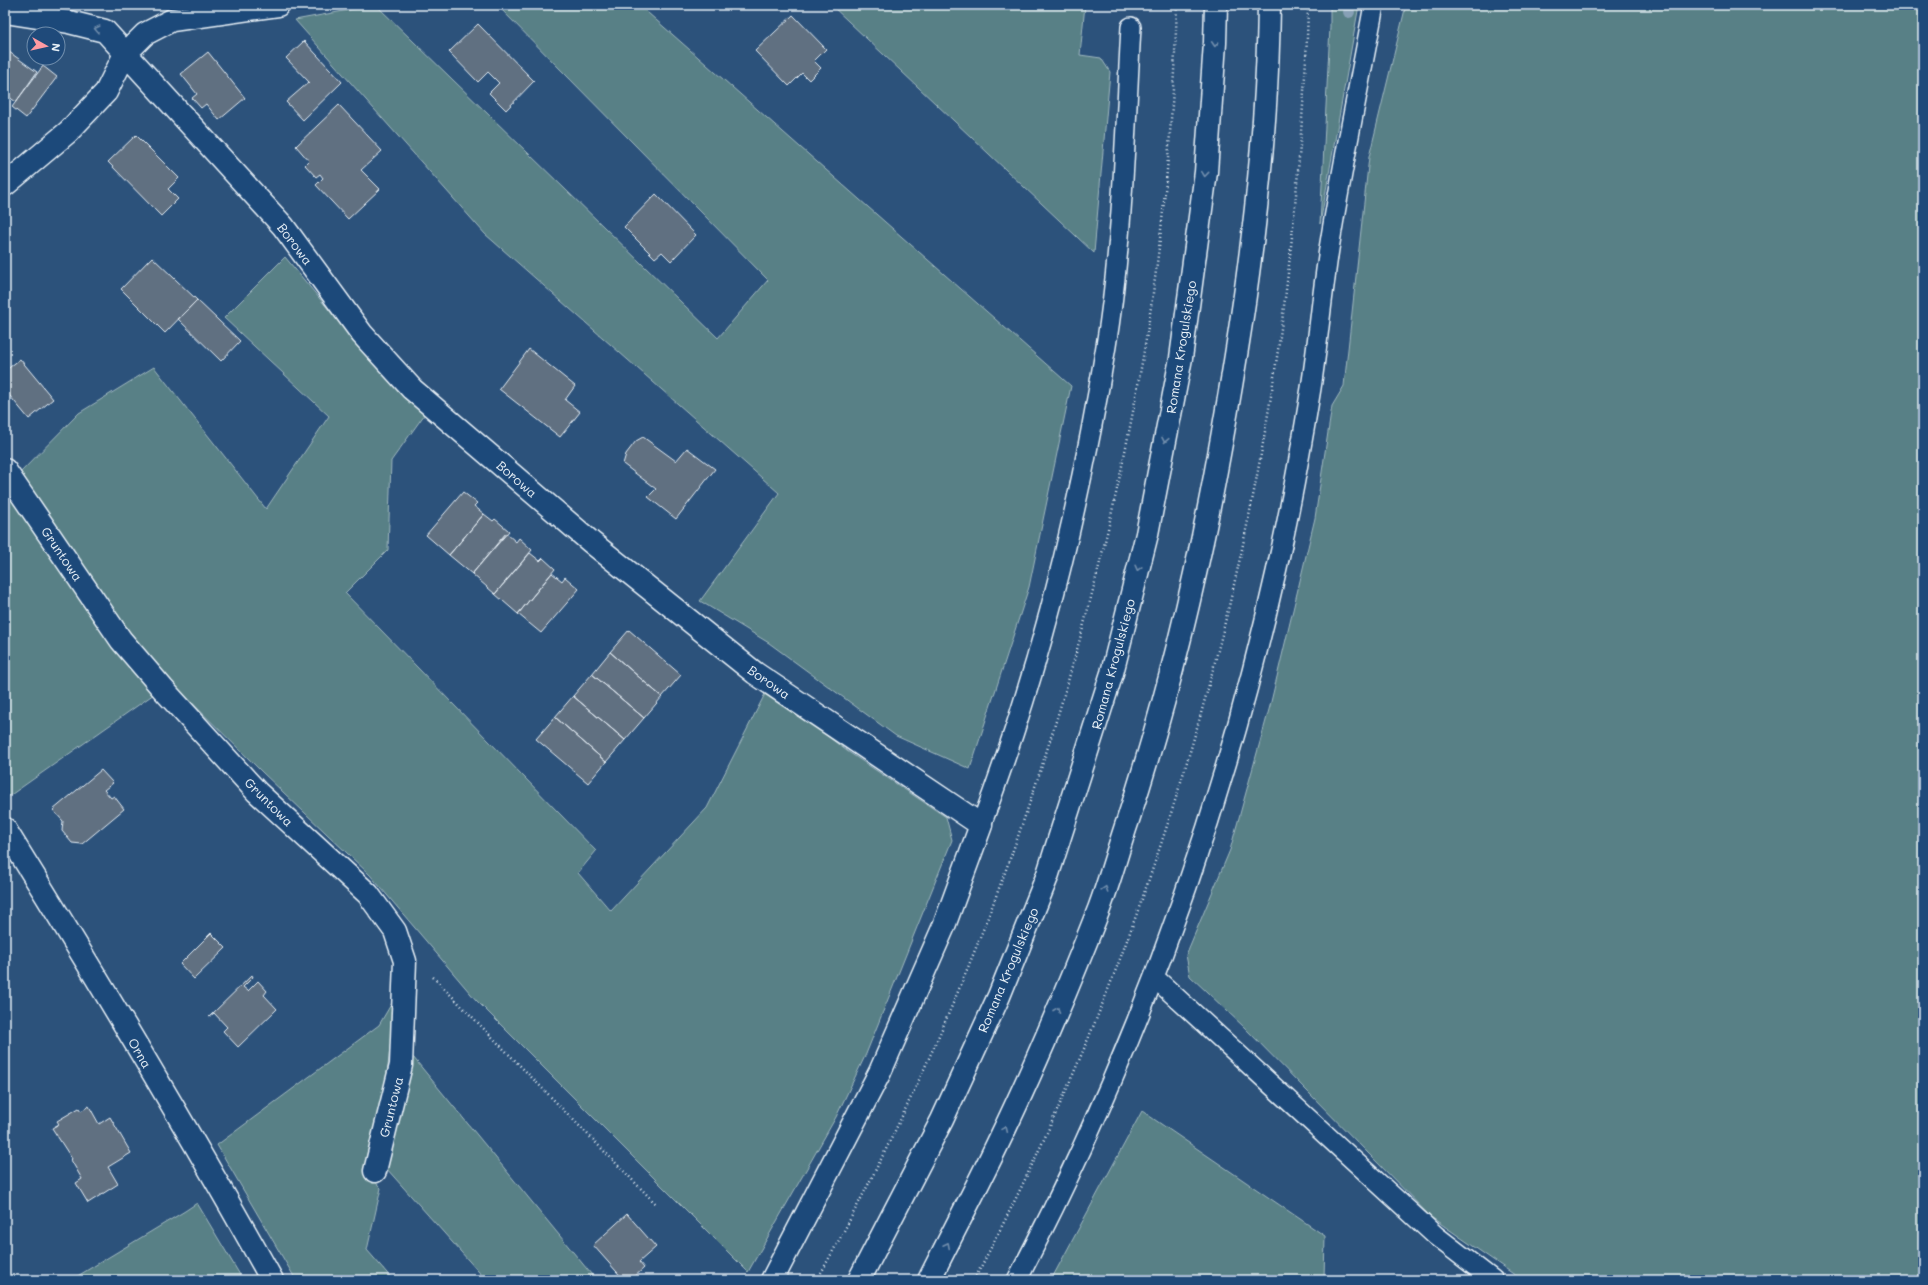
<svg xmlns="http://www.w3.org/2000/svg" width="1928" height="1285" viewBox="0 0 1928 1285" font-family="Mali,sans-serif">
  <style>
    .green { fill: #588086; stroke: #a0b8bf }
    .building { fill: #617081; stroke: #e8f1f8 }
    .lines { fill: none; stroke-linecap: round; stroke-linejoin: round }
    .service-casing { stroke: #e8f1f8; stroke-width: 22 }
    .minor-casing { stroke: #e8f1f8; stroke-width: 25 }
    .secondary-casing { stroke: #e8f1f8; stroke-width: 25 }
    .path { stroke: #e8f1f8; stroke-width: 2.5; stroke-dasharray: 1 3; stroke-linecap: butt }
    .service { stroke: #1f4a7a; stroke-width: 19 }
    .minor { stroke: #1f4a7a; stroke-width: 22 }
    .secondary { stroke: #1f4a7a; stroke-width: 22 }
    .tree { fill: #87a0b6 }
    .oneway { stroke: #6f8dac }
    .labels { text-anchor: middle; stroke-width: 3; stroke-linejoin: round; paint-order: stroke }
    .street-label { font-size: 13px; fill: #e8f1f8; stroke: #1f4a7a }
  </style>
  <rect width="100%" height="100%" fill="#2c527b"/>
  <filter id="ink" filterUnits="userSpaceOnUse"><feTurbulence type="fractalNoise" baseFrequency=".025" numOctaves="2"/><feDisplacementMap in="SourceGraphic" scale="8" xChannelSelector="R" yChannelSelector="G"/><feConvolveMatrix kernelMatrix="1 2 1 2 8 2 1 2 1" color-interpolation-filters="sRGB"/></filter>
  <g filter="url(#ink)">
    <path class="green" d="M376 5 718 338 768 280 497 5H639L1071 386 1029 587 970 769 896 736 769 643 700 601 779 493 485 234 295 20Z
      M831 5H1085L1080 55 1101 58 1110 72 1094 253Z
      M1330 5H1359L1320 224 1330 27Z
      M1406 5H1923V1280H1522L1431 1217 1244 1027 1190 976 1186 955 1230 850 1270 706 1315 518 1332 406 1344 386 1369 157Z
      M285 257 374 364 427 411 391 461 388 550 345 593 596 851 578 873 611 911 707 808 767 690 847 751 946 817 952 840 866 1054 836 1117 748 1272 476 1000 370 875 262 772 169 680 121 621 14 479 79 413 154 367 266 509 329 416 224 318Z
      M5 489 154 694 5 799Z
      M396 996 386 1083 365 1171 381 1188 367 1250 393 1280H296L217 1145 379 1025Z
      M413 1057 596 1280H486L386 1168 407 1086Z
      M1142 1111 1325 1236 1324 1280H1051Z
      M197 1203 243 1280H71L185 1211Z"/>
    <path class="building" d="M793 15 826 49 814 61 821 68 809 80 802 73 789 86 755 51Z
      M478 24 534 81 506 110 489 93 499 83 488 72 478 82 449 52Z
      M304 41 342 82 303 120 286 102 309 82 286 58Z
      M5 49 37 72 16 102 5 94Z
      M208 52 245 98 219 120 206 104 201 108 192 98 197 94 181 74Z
      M43 66 57 77 26 118 12 107Z
      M339 105 382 151 361 170 380 189 348 219 316 185 323 178 320 174 316 177 305 165 309 161 296 146Z
      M136 135 179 178 168 189 178 199 161 216 108 162Z
      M656 194 696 235 671 261 662 252 655 258 624 227Z
      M152 257 197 300 165 333 121 289Z
      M197 300 240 341 221 361 178 319Z
      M529 349 575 386 565 400 580 412 560 437 499 389Z
      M20 359 53 399 29 419 5 390V371Z
      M643 437 676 461 687 448 715 469 676 519 648 497 656 489 623 464 626 454 636 441Z
      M463 492 477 503 474 506 484 514 449 555 426 535Z
      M484 514 493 521 495 519 509 531 472 574 449 555Z
      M506 533 516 542 519 538 532 550 495 594 472 574Z
      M530 553 540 561 543 558 555 569 518 614 495 594Z
      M552 573 562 581 565 577 579 589 541 633 518 614Z
      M629 630 681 675 662 697 610 652Z
      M610 652 662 697 644 718 592 674Z
      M592 674 644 718 625 740 573 696Z
      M573 696 625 740 606 762 555 717Z
      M555 717 606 762 588 783 536 739Z
      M101 770 113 783 104 790 111 798 114 796 124 809 82 844 72 843 62 831 63 821 53 810Z
      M211 933 226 948 194 979 180 964Z
      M252 975 253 977 243 987 248 991 258 981 267 991 264 995 277 1009 238 1047 223 1031 227 1027 214 1013 209 1017Z
      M89 1106 99 1124 110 1117 131 1153 108 1167 118 1184 88 1203 76 1183 82 1179 71 1160 72 1159 52 1128 59 1124 57 1121 79 1108 81 1111Z
      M627 1214 656 1247 639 1262 644 1268 631 1280H624L593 1245Z"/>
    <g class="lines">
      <defs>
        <path id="service" d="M981 825C1039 673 1080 506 1106 346 1123 241 1125 133 1131 27
          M1154 977 1436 1236 1493 1280
          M1017 1280C1134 1057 1221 818 1276 572 1290 511 1301 450 1311 388 1318 342 1322 295 1329 249 1342 167 1359 86 1374 5"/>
        <path id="minor" d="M5 12 69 22 105 31 283 226 362 334 412 389 591 542 755 673 981 825 944 926 880 1072 772 1280
          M5 185 68 132 106 92 125 54 145 34 172 20 278 5
          M5 470 121 640 163 689 257 792 368 894 395 931 405 961 401 1065 375 1171
          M5 829C97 977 187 1127 272 1280"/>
        <path id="secondary" d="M859 1280 942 1120 999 996 1047 877 1112 673 1147 534 1181 358 1206 172 1215 43 1216 5
          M929 1280C952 1234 976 1189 998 1143 1035 1067 1068 988 1099 909 1110 880 1118 849 1128 820 1165 707 1193 593 1215 476 1244 321 1267 163 1269 5"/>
      </defs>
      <use href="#service" class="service-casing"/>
      <use href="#minor" class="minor-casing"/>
      <use href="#secondary" class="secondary-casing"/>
      <path class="path" d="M433 977 657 1205
        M817 1280C981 988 1091 669 1146 339 1164 229 1173 117 1177 5
        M974 1280C1158 935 1270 548 1299 158 1303 107 1307 56 1308 5"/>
      <use href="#service" class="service"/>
      <use href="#minor" class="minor"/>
      <use href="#secondary" class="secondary"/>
    </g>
    <circle class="tree" cx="1349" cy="12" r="6"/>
    <defs><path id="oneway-chevron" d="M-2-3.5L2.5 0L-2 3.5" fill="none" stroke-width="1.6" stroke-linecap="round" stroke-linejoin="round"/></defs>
    <g class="oneway">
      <use href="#oneway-chevron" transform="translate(97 29) rotate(-166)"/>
      <use href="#oneway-chevron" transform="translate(1215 44) rotate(93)"/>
      <use href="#oneway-chevron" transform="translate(1205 174) rotate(96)"/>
      <use href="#oneway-chevron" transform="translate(1165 440) rotate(101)"/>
      <use href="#oneway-chevron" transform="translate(1138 568) rotate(104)"/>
      <use href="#oneway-chevron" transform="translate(1105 889) rotate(-72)"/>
      <use href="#oneway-chevron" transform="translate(1057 1010) rotate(-68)"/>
      <use href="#oneway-chevron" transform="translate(1005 1129) rotate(-66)"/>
      <use href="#oneway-chevron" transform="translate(947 1245) rotate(-63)"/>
    </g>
  </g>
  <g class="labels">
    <g class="street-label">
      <text transform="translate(295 244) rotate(53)" y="5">Borowa</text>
      <text transform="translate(1181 347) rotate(-81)" y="5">Romana Krogulskiego</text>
      <text transform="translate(517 479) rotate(41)" y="5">Borowa</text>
      <text transform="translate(62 554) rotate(56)" y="5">Gruntowa</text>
      <text transform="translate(1113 664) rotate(-75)" y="5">Romana Krogulskiego</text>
      <text transform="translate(769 682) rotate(35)" y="5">Borowa</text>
      <text transform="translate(269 802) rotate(45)" y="5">Gruntowa</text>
      <text transform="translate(1008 970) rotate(-67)" y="5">Romana Krogulskiego</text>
      <text transform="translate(140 1053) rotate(59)" y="5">Orna</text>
      <text transform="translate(391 1107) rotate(-76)" y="5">Gruntowa</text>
    </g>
  </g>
  <rect width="1928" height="1285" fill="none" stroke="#1f4a7a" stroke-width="20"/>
  <rect x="10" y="10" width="1908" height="1265" fill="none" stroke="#e8f1f8" stroke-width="1.5" filter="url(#ink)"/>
  <g transform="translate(46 46) rotate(98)"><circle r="19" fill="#1f4a7a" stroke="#6f8dac"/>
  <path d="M0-3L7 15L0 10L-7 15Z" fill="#ff9aa2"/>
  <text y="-6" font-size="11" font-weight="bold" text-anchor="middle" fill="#e8f1f8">N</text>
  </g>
</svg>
